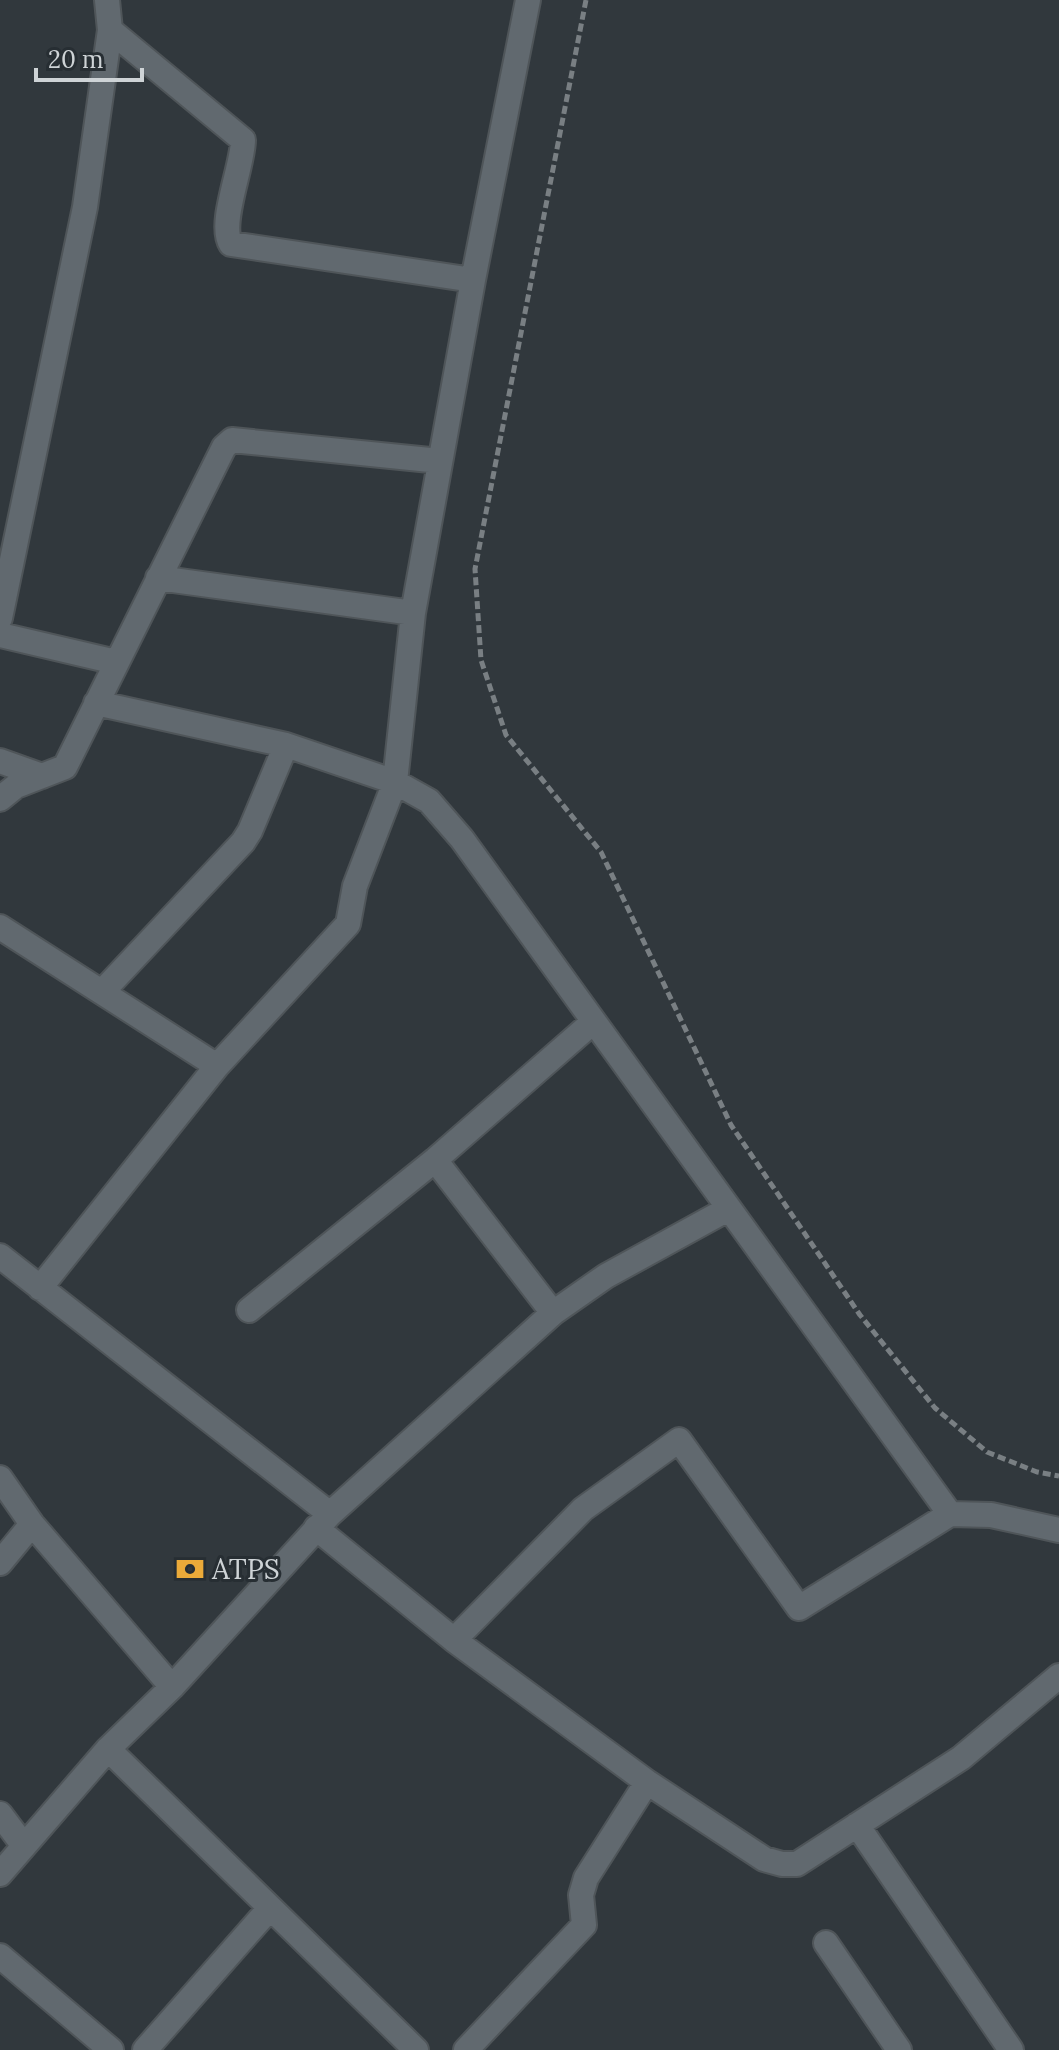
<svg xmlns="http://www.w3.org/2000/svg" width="1059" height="2050" viewBox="0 0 1059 2050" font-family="Lora,serif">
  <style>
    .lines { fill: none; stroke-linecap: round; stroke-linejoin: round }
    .minor-casing { stroke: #4f5559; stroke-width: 28 }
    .path { stroke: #797f83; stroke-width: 5; stroke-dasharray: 8 4; stroke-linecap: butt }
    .minor { stroke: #61696f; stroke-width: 24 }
    .labels { text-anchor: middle; stroke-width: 6; stroke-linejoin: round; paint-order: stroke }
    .poi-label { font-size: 28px; fill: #ced3d6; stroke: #272e33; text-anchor: start }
  </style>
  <rect width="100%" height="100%" fill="#31383d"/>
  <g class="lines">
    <defs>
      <path id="minor" d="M110 30 243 140C243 166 218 224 231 244L473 280
        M158 578 413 613
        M0 618 85 207 110 30 107 0
        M0 635 116 662
        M96 703 286 745 395 782 429 801 462 839 950 1514
        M0 761 42 776
        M0 799 16 786 65 767 224 447 232 440 440 461
        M0 927 217 1066
        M102 992 243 842 250 831 286 745
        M435 1160 553 1313
        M0 1256 330 1514
        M40 1288 217 1066 348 924 355 886 395 782 413 613 473 280 528 0
        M249 1310 435 1160 593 1022
        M0 1478 32 1524 172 1687
        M316 1528 454 1640 647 1782 764 1859 782 1864H797L961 1758 1059 1676
        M0 1563 32 1524
        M454 1640 583 1509 679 1440 799 1608 950 1514 991 1515 1059 1530
        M108 1749 416 2050
        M0 1814 24 1846
        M857 1825 1011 2050
        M0 1874 108 1749 172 1687 330 1514 553 1313 606 1276 728 1209
        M826 1943 899 2050
        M0 1956 111 2050
        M145 2050 270 1908
        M466 2050 584 1925 581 1895 586 1878 647 1782"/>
    </defs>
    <use href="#minor" class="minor-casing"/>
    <path class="path" d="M586 0 475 569 481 660 506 735 601 852 731 1125 860 1315 935 1408 987 1452 1037 1472 1059 1476"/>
    <use href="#minor" class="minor"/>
  </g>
  <defs>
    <symbol id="bank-bare" viewBox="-9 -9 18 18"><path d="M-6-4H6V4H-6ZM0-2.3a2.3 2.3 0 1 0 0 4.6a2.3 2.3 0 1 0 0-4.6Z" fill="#ebaa39" stroke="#272e33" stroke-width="2.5" paint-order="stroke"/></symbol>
  </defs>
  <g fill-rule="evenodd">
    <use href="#bank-bare" x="170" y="1549" width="40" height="40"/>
  </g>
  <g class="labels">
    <g class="poi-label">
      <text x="212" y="1579">ATPS</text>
    </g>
  </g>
  <path d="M36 68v12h106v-12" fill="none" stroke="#ced3d6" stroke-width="4"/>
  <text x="48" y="68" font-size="24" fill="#ced3d6" stroke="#272e33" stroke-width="6" paint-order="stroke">20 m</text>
</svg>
